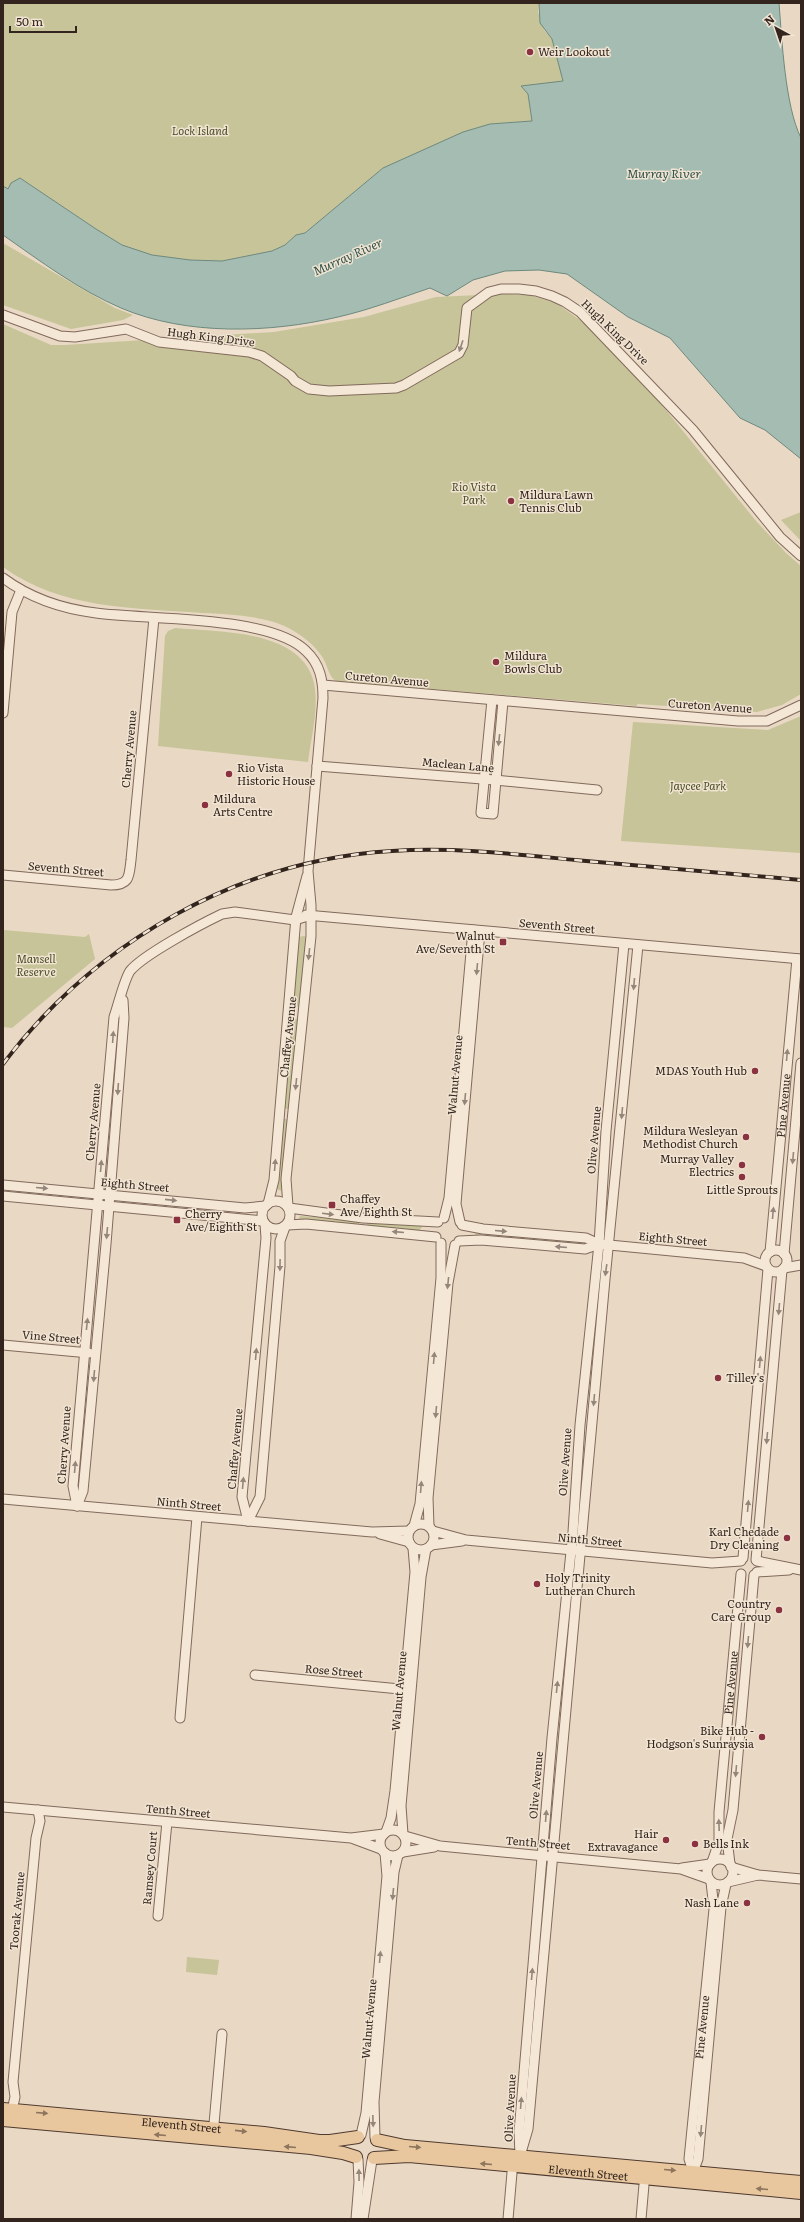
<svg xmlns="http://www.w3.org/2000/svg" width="804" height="2222" viewBox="0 0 804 2222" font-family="Literata,serif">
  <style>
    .green { fill: #c6c498 }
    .water { fill: #a5bcb2; stroke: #6d897e }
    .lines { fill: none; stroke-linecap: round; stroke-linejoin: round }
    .minor-casing { stroke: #816a5c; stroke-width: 11 }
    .major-casing { stroke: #4f3a30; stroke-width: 14 }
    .minor { stroke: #f5e7d5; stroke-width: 9 }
    .major { stroke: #e9c79e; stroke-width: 12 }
    .rail-casing { stroke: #33251e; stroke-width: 4 }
    .rail { stroke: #f1e4d2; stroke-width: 2.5; stroke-dasharray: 8; stroke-linecap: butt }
    .oneway { fill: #94867a }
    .oneway2 { fill: #8e765e }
    .poi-dot { fill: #8a3240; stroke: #f1e4d2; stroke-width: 1.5 }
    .labels { text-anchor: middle; stroke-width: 3; stroke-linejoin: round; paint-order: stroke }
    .poi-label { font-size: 11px; fill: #33251e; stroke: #f1e4d2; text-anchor: start }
    .park-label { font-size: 11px; font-style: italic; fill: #494d27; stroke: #f1e4d2 }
    .street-label { font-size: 11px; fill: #33251e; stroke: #f1e4d2 }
    .water-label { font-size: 12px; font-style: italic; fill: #2f514a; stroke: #f1e4d2 }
  </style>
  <rect width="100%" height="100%" fill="#e9d8c3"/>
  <path class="green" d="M3 3H539L538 12 544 30 552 39 563 81 522 87 528 94 532 121 490 124 383 168 305 233 296 235 285 245 272 251 222 261 190 260 152 255 122 245 96 229 20 178 8 189 3 186Z
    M3 243 115 308 133 315 123 320 71 329 3 305Z
    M501 294 529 295 556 303 587 325 657 399 756 521 786 553 801 566V694L782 705 757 712 637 704V706L336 681C329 677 328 667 324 660 315 643 293 628 274 622 250 615 226 614 202 613 133 608 61 609 3 567V324L51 345H65L274 332 364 317 436 297Z
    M801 512V541L781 520Z
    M175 628C219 632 308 629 315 689 318 713 311 738 308 762L158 746 165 636 168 631Z
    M801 716V853L621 841 633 722 768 730Z
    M3 930 85 937 89 934 95 959 12 1028 3 1027Z
    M304 936 306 937 299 1006 293 1007 298 937Z
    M292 1018 298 1019 288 1109 284 1108Z
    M283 1119H288L281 1191 277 1189Z
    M300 1216 359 1221V1225L298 1220Z
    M367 1222 422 1225V1227L419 1231 367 1226Z
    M477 1232 582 1241 581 1246 476 1237 475 1233Z
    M187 1957 219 1960 217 1975 186 1972Z"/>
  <path class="water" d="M539 3H779C782 40 785 106 801 138V459L765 430 740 418 670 338 628 317 567 274 539 270 505 271 473 280 447 296 430 288C400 298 369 310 338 317 270 333 187 336 121 308 79 290 40 261 3 235V186L8 189 11 183 20 178 96 229 122 245 152 255 190 260 222 261 272 251 285 245 296 235 305 233 383 168 463 132 490 124 532 121 528 94 521 86 563 81 552 39 540 23Z"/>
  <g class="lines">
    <defs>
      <g id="minor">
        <path d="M3 315 60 336 75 337 126 329 159 342 249 352 262 356 291 376 295 381 309 389 329 391 396 388 404 385 459 353 463 345 467 308 489 292 501 289H519L536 291 552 296 565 302 580 312 693 430 780 537 801 556"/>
        <path d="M3 578C30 598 63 609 96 613 148 620 270 615 306 651 320 664 323 680 323 698L308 871 311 905V936L286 1179 288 1206"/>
        <path d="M323 685 738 721H767L801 705"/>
        <path d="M492 700 481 813 493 814 503 701"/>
        <path d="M3 713 12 612 21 590"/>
        <path d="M317 766 495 780 597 790"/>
        <path d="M3 875 111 885C130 885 129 876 131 860L154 618"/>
        <path d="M306 915 801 959"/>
        <path d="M3 1185 245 1208 266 1206"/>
        <path d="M3 1196 263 1221"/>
        <circle cx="276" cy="1215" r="14"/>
        <path d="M268 1204 274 1180 296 917 307 876"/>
        <path d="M289 1208 363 1218 438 1222"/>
        <path d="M444 1218 449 1198 473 930"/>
        <path d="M460 1222 456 1204 457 1192 480 931"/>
        <path d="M287 1225 306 1224 436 1237"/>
        <path d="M462 1225 483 1229 586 1238 599 1244 744 1258 766 1266"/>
        <path d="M459 1241 481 1240 585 1249 599 1244"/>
        <circle cx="776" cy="1261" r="11"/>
        <path id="s1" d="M770 1252 797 959"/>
        <path d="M784 1254 801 1063"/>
        <path d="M784 1268 801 1265"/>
        <path d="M3 1345 89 1353"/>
        <path d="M3 1499 372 1532 409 1531"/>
        <path d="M77 1506 73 1486 114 1017C118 1006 124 980 130 971 143 955 201 924 222 914L235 912 295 920 311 915"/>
        <path d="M77 1506 83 1491 106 1244 124 1018 123 1000"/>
        <path d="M248 1521 242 1497 266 1238 265 1224"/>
        <path d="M248 1521 260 1497 280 1266V1241L285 1227"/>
        <circle cx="421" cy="1537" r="13"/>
        <path d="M414 1526 420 1504 441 1278V1243"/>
        <path d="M429 1526 428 1498 448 1283 455 1245"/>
        <path d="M433 1531 466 1540 712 1563 741 1561"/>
        <path d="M380 1534 409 1542"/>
        <path d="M431 1545 462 1541"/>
        <path d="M743 1558 768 1269"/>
        <path d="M756 1560 782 1270"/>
        <path d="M757 1561 801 1570"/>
        <path d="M757 1572 789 1570"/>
        <path d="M255 1675 410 1690"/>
        <path d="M180 1718 197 1517"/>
        <path d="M3 1807 351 1838 384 1834"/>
        <circle cx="393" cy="1843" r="13"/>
        <path d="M386 1832 391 1818 395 1791 415 1572 413 1548"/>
        <path d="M403 1834 401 1806 421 1577 426 1549"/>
        <path d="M405 1836 440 1846 681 1869 709 1879"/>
        <path d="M354 1839 381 1849"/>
        <path d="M403 1852 434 1847"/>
        <circle cx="720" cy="1872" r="13"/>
        <path id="s2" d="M712 1862 719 1842V1812L741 1574"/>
        <path d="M730 1864 727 1839 733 1810 754 1575"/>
        <path d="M731 1867 758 1875 801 1879"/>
        <path d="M682 1868 710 1864"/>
        <path d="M728 1882 758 1875"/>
        <path d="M158 1916 167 1822"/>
        <path d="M11 2115 15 2097 13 2082 36 1838 40 1821 38 1810"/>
        <path d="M213 2135 222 2034"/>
        <path d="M361 2135 366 2113 387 1876 385 1853"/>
        <path d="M375 2138 374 2102 394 1872 398 1855"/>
        <path d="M520 2155 519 2132 552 1738 573 1532 580 1425 599 1244 606 1131 624 944"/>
        <path d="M520 2156 528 2129 605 1279 638 945"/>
        <path id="s3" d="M693 2172 689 2159 714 1909 711 1882"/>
        <path d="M693 2172 698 2159 721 1907 726 1884"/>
        <path d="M356 2219 359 2182 358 2159"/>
        <path d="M363 2219 372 2160"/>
        <path d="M508 2219 513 2161"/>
        <path d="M641 2219 645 2173"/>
      </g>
      <g id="major">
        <path id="s4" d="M3 2109 264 2133 319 2141H330L358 2137"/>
        <path d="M3 2120 311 2148 343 2153 356 2157"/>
        <path d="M377 2140 405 2146 801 2182"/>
        <path id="s5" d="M374 2158 409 2156 801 2193"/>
      </g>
    </defs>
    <use href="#minor" class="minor-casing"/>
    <use href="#major" class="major-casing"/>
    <use href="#minor" class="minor"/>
    <use href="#major" class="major"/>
    <defs>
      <path id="rail" d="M3 1064C95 942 239 860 392 851 454 847 514 854 575 860 650 867 726 873 801 880"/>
    </defs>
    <use href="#rail" class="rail-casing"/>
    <use href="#rail" class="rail"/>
  </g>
  <defs><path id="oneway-solid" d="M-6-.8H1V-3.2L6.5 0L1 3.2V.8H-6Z"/></defs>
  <g class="oneway">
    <use href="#oneway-solid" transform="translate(461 346) rotate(109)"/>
    <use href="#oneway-solid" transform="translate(499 740) rotate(96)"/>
    <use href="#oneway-solid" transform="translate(309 954) rotate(96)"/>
    <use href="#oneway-solid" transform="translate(477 969) rotate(95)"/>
    <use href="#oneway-solid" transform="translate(634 984) rotate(95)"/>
    <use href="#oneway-solid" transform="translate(113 1037) rotate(-86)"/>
    <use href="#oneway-solid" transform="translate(787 1055) rotate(-85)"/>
    <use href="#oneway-solid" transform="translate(296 1084) rotate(96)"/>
    <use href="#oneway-solid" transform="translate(118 1089) rotate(94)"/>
    <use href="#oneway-solid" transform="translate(465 1099) rotate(95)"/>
    <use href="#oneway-solid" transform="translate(622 1113) rotate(95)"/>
    <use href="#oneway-solid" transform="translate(793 1158) rotate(95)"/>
    <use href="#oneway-solid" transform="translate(275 1165) rotate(-85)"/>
    <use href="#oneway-solid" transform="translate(101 1166) rotate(-85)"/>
    <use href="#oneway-solid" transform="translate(42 1188) rotate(5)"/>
    <use href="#oneway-solid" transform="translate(171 1200) rotate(6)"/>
    <use href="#oneway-solid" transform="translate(773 1213) rotate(-85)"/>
    <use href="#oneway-solid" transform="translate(328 1214) rotate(7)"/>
    <use href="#oneway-solid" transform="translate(501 1231) rotate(5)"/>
    <use href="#oneway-solid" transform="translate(398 1232) rotate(-175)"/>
    <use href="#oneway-solid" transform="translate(107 1233) rotate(95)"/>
    <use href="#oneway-solid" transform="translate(561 1247) rotate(-175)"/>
    <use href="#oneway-solid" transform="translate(280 1265) rotate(91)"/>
    <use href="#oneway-solid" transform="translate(606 1270) rotate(98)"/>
    <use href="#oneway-solid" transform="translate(448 1283) rotate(96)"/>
    <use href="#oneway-solid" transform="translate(779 1309) rotate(95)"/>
    <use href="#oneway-solid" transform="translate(87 1324) rotate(-84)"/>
    <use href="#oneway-solid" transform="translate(256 1354) rotate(-85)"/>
    <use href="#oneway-solid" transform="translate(434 1358) rotate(-85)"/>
    <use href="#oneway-solid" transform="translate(760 1362) rotate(-85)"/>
    <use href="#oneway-solid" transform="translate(94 1376) rotate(95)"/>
    <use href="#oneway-solid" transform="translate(594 1400) rotate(95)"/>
    <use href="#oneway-solid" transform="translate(436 1412) rotate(95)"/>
    <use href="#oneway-solid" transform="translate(767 1438) rotate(95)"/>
    <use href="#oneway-solid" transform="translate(75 1467) rotate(-85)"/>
    <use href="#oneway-solid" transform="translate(243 1483) rotate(-85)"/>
    <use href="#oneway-solid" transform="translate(421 1487) rotate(-85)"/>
    <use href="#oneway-solid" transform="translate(748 1506) rotate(-85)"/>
    <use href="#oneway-solid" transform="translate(748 1642) rotate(95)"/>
    <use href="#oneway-solid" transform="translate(557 1687) rotate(-84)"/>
    <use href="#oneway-solid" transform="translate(736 1771) rotate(95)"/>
    <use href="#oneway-solid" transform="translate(546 1816) rotate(-85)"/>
    <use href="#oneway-solid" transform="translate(719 1825) rotate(-92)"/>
    <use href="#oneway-solid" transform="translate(393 1894) rotate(95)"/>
    <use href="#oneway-solid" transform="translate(380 1957) rotate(-85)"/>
    <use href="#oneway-solid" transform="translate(532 1974) rotate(-85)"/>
    <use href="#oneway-solid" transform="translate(521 2103) rotate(-85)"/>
    <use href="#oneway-solid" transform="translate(373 2121) rotate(88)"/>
    <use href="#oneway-solid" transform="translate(701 2131) rotate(95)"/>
    <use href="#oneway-solid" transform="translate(359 2175) rotate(-91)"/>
  </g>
  <g class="oneway2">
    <use href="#oneway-solid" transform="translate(42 2113) rotate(5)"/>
    <use href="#oneway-solid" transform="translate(241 2131) rotate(6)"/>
    <use href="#oneway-solid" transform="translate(160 2135) rotate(-175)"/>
    <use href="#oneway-solid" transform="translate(290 2147) rotate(-175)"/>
    <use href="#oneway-solid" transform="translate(415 2147) rotate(5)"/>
    <use href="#oneway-solid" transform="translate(486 2164) rotate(-175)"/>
    <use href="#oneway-solid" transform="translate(670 2170) rotate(5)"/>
    <use href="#oneway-solid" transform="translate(762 2189) rotate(-175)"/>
  </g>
  <g class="poi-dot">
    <circle cx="530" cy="52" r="4"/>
    <circle cx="511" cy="501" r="4"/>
    <circle cx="496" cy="662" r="4"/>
    <circle cx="229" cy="774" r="4"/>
    <circle cx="205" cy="805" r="4"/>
    <rect x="499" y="938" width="8" height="8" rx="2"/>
    <circle cx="755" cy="1071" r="4"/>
    <circle cx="746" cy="1137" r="4"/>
    <circle cx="742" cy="1165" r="4"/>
    <circle cx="742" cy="1177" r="4"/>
    <rect x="328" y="1201" width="8" height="8" rx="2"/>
    <rect x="173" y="1216" width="8" height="8" rx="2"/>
    <circle cx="718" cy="1378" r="4"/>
    <circle cx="787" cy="1538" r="4"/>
    <circle cx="537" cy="1584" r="4"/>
    <circle cx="779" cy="1610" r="4"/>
    <circle cx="762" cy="1737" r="4"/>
    <circle cx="666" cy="1840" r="4"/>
    <circle cx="695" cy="1844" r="4"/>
    <circle cx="747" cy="1903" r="4"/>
  </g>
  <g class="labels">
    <g class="poi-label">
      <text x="538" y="56">Weir Lookout</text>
      <text x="519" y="499">Mildura Lawn<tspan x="519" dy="13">Tennis Club</tspan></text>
      <text x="504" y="660">Mildura<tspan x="504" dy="13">Bowls Club</tspan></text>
      <text x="237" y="772">Rio Vista<tspan x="237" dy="13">Historic House</tspan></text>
      <text x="213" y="803">Mildura<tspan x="213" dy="13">Arts Centre</tspan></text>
      <text x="495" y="940" text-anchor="end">Walnut<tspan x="495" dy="13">Ave/Seventh St</tspan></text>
      <text x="747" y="1075" text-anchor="end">MDAS Youth Hub</text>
      <text x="738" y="1135" text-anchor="end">Mildura Wesleyan<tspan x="738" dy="13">Methodist Church</tspan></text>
      <text x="734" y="1163" text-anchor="end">Murray Valley<tspan x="734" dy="13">Electrics</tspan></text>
      <text x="742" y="1194" text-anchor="middle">Little Sprouts</text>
      <text x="340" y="1203">Chaffey<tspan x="340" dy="13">Ave/Eighth St</tspan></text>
      <text x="185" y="1218">Cherry<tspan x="185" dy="13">Ave/Eighth St</tspan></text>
      <text x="726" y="1382">Tilley's</text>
      <text x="779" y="1536" text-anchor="end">Karl Chedade<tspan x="779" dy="13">Dry Cleaning</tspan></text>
      <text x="545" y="1582">Holy Trinity<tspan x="545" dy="13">Lutheran Church</tspan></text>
      <text x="771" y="1608" text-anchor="end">Country<tspan x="771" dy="13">Care Group</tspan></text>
      <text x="754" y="1735" text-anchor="end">Bike Hub -<tspan x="754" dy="13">Hodgson's Sunraysia</tspan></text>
      <text x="658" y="1838" text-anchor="end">Hair<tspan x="658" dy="13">Extravagance</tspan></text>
      <text x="703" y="1848">Bells Ink</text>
      <text x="739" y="1907" text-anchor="end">Nash Lane</text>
    </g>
    <g class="park-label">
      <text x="200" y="135">Lock Island</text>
      <text x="474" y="491">Rio Vista<tspan x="474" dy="13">Park</tspan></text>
      <text x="698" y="790">Jaycee Park</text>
      <text x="36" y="963">Mansell<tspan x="36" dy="13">Reserve</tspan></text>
    </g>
    <g class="street-label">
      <text transform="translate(615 332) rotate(44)" y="4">Hugh King Drive</text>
      <text transform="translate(211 337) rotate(7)" y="4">Hugh King Drive</text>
      <text transform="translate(387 679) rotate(5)" y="4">Cureton Avenue</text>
      <text transform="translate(710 706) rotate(4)" y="4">Cureton Avenue</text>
      <text transform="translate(129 749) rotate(-85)" y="4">Cherry Avenue</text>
      <text transform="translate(458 765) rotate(5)" y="4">Maclean Lane</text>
      <text transform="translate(66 869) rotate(5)" y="4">Seventh Street</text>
      <text transform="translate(557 926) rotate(5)" y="4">Seventh Street</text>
      <text transform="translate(288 1037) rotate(-84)" y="4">Chaffey Avenue</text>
      <text transform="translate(455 1075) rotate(-85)" y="4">Walnut Avenue</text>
      <text dy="4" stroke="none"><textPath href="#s1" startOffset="147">Pine Avenue</textPath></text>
      <text transform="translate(93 1122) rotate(-85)" y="4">Cherry Avenue</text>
      <text transform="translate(594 1140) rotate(-85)" y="4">Olive Avenue</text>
      <text transform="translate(135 1185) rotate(5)" y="4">Eighth Street</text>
      <text transform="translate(673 1239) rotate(5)" y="4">Eighth Street</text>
      <text transform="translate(51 1337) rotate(5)" y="4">Vine Street</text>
      <text transform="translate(64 1445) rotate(-86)" y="4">Cherry Avenue</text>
      <text transform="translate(235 1449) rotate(-85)" y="4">Chaffey Avenue</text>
      <text transform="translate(565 1462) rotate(-86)" y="4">Olive Avenue</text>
      <text transform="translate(189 1504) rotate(5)" y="4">Ninth Street</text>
      <text transform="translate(590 1540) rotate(5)" y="4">Ninth Street</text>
      <text transform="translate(334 1671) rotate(5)" y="4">Rose Street</text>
      <text dy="4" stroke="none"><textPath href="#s2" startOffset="181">Pine Avenue</textPath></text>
      <text transform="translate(399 1691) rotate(-85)" y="4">Walnut Avenue</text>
      <text transform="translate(536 1785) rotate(-85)" y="4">Olive Avenue</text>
      <text transform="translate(178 1811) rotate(5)" y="4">Tenth Street</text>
      <text transform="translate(538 1843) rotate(5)" y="4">Tenth Street</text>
      <text transform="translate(150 1868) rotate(-85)" y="4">Ramsey Court</text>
      <text transform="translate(17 1911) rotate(-85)" y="4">Toorak Avenue</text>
      <text transform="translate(369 2019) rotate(-85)" y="4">Walnut Avenue</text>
      <text dy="4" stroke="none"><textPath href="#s3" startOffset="146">Pine Avenue</textPath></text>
      <text transform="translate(510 2108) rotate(-87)" y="4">Olive Avenue</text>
      <text dy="4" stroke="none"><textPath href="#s4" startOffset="179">Eleventh Street</textPath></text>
      <text dy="4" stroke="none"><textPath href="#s5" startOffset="215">Eleventh Street</textPath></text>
    </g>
    <g class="water-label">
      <text x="664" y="178">Murray River</text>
      <text transform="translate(348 257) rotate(-24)" y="4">Murray River</text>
    </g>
  </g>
  <rect width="804" height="2222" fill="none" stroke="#33251e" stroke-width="8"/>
  <g transform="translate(776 28) rotate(320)" stroke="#f1e4d2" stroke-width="3" paint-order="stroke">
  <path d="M0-3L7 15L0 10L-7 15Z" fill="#33251e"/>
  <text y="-6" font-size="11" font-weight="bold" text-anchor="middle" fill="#33251e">N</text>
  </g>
  <path d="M10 26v6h66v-6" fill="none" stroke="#33251e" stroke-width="2"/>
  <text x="16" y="26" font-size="12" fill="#33251e" stroke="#f1e4d2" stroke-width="3" paint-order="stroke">50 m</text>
</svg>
